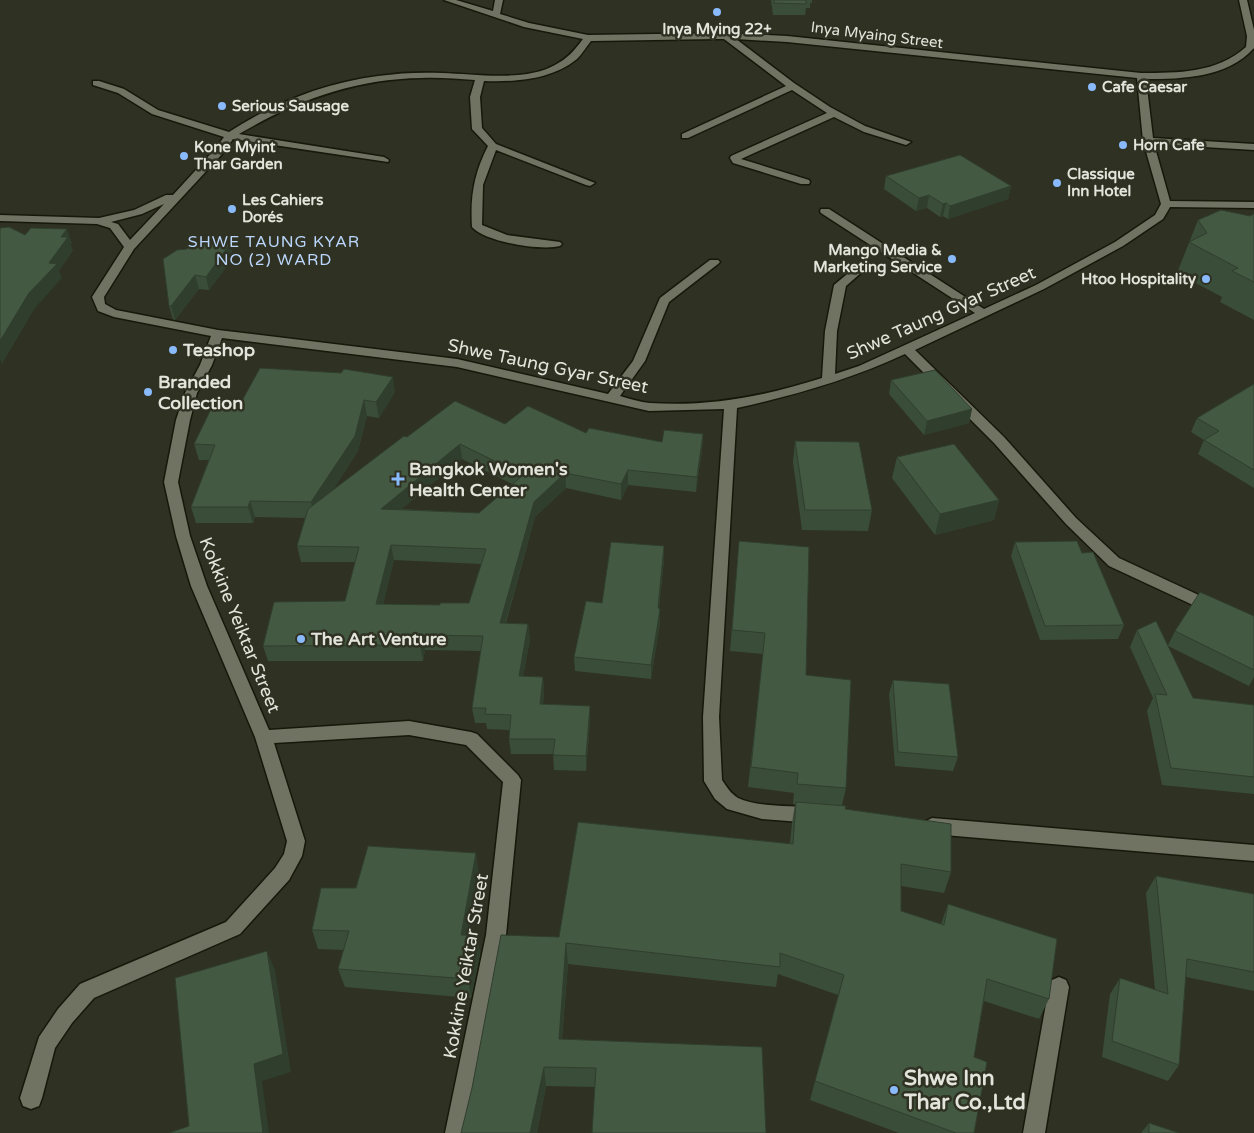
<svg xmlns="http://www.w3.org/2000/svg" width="1254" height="1133" viewBox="0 0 1254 1133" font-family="'Varela Round',sans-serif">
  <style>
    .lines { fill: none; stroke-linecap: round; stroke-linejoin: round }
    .minor-casing { stroke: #17180a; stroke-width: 3 }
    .minor { fill: #717362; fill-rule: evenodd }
    .wall { fill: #3a4d38; fill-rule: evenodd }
    .shaded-wall { fill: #303e2e }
    .building { fill: #445941; stroke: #303e2e; fill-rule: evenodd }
    .poi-dot { fill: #88bafc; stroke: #2f3122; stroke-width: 2 }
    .labels { text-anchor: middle; stroke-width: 5; stroke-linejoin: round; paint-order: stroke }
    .far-poi-label { font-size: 15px; font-weight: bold; fill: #e3e4db; stroke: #2f3122; text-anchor: start }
    .far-street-label { font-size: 15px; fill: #e3e4db; stroke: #2f3122 }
    .far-quarter-label { font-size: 16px; letter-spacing: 1px; fill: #bad6fb; stroke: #2f3122 }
    .street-label { font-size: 18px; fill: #e3e4db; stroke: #2f3122 }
    .poi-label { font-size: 18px; font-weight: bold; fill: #e3e4db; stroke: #2f3122; text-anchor: start }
    .near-poi-label { font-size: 21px; font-weight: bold; fill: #e3e4db; stroke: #2f3122; text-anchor: start }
  </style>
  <rect width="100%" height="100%" fill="#2f3122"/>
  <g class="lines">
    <defs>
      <path id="minor" d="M444 0H456L493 11 495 0H503L500 14 529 23 588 35 726 33 787 36 1141 73C1178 73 1217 73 1246 47L1247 36 1239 0H1247L1254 30V48C1227 78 1183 79 1146 79L1153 138 1254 144V150L1154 144 1170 201 1254 202V208L1170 207 1163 219 1123 246 1044 289 915 350 1004 437 1076 518 1119 558 1218 604 1221 608 1218 612 1213 614 1208 612 1109 566 1066 524 994 443 905 354C851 379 796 395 737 408L719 717 722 780C726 786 731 794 738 798 757 807 793 806 814 807L820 810 823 815 820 820 814 823 762 819 727 809 715 799 704 781 703 717 724 409 649 411 457 367 222 338 212 365 197 393 190 420 178 482 190 536 207 586 269 730 409 721 471 732 477 734 518 775 521 780 506 935 467 1133H445L486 935 503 782 466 745 409 735 274 743 305 841 302 856 289 880 240 934 94 998 72 1023 55 1048 42 1098 39 1106 31 1109 23 1106 20 1098 39 1037 58 1009 80 984 226 922 275 868 284 854 287 841 255 737 191 586 176 536 164 482 176 420 185 393 200 365 211 336 114 317 98 311 92 297 124 247 110 228 97 224 0 221V215L99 218 134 210 166 195H173L216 148 224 137 152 114 118 93 93 85V81H99L124 89 158 110 229 132C274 103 324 83 378 76 399 73 421 72 442 73 476 74 525 82 555 65 567 59 575 50 583 39L524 27ZM716 39H724L786 86 682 134V138H688L792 90 827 113 731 156 730 158 733 163 801 184H809L810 182 809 180 741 159 834 117 864 132 906 145 911 142 865 126 830 107 794 83 736 39 787 42 1137 78 1143 141 1161 204 1155 215 1115 242 1036 285 984 309 829 209H821L820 211 821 213 975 313 859 366 835 374 837 331 846 286 862 272 860 270H852L834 285 825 331 822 378C766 396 709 407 650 403 640 402 630 399 620 396L645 361 669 302 718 264 720 262 718 260H710L660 298 633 361 608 394 457 359 218 330 116 310 105 304 104 297 134 249 224 152 233 139 388 162 389 160 384 157 239 134C295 101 354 79 421 78 439 77 457 79 475 80L470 97 472 129 488 146C474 173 470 197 472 227 485 242 541 251 560 246L562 244 560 242 507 235 482 225 483 185 496 150 586 185 590 186 595 183 496 144 482 128 480 97 484 81C515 82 551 80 577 59 582 54 586 47 591 41ZM164 204 130 240 118 224 111 222 142 214Z
        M932 818 1254 845V861L932 834 926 831 923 826 926 821Z
        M1059 977 1066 980 1069 987 1045 1133H1023L1049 987 1052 980Z"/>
    </defs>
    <use href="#minor" class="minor-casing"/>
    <use href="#minor" class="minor"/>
  </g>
  <path class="wall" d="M771 0H812V3H810V8H806L805 15H773Z
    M886 176 1011 186 1008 199 948 219 943 216 940 217 927 208 916 211 884 189Z
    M1254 214V320L1220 302 1222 297 1177 273 1198 220 1250 216Z
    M234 257 209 290 199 289 175 320 173 319 169 306 163 259Z
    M891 380 972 409 969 423 924 435 889 394Z
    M1254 384V488L1198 454 1204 440 1191 432 1197 418Z
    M395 392 379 418 367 416 358 451 333 490 407 437 505 424 586 433 662 442 703 434 702 449 696 492 628 485 621 500 566 488 535 517 506 623 528 624 530 640 523 676 543 677 544 692 543 704 590 706V721L586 771 554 770 553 754H511L509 739V730L487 729 486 723H475L472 708 481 651 425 650 423 661H268L263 646 345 601 355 562H301L297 546 305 518 255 517 253 523H196L191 507 209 460H199L194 444 238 408ZM462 459 512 484 479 513 401 509ZM394 560 481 564 469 603 440 605 383 604Z
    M795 441 872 510 868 531 802 530 793 462Z
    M897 457 999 500 994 520 935 535 892 478Z
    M739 541 806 675 846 788 842 805 845 809 951 872 944 893 901 886V911L941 924 948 904 1049 999 1039 1019 984 1001 974 1057V1133H899L810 1100 838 995 778 974 776 987 568 964 562 1039 762 1047 595 1087 546 1086 537 1133H461L559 937 790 843 792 823 795 804H793L794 793 748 787 763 654 730 651Z
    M1015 542 1082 553 1124 625 1118 639 1040 640 1011 556Z
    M664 546V560L659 608 660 609V623L651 679 575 671 574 657 602 603Z
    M1254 616V677L1249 686 1168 646 1193 698 1254 705V794L1162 785 1147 711 1153 698 1130 647 1137 630 1168 645 1175 631Z
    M893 680 958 757 953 771 895 766 889 694Z
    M479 873 468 935 477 936 480 954 471 998 345 987 338 969 344 950 318 949 312 930 356 888Z
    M1156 876 1254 894V991L1186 977 1179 1065 1168 1081 1102 1057 1110 994 1120 978 1155 990 1146 893Z
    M1149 1123 1179 1133H1141Z"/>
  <path class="shaded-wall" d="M1011 186 1008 199 948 219 950 206Z
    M929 195 927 208 916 211 919 198Z
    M946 203 943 216 940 217 943 204Z
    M67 229 72 243 71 245 73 251 59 271 62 278 35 308 2 364 0 359V341L29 293 49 263 61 237Z
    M230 244 234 257 209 290 206 277Z
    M195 275 199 289 175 320 171 306Z
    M393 377 395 392 379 418 376 402Z
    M364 400 367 416 358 451 315 518 311 502Z
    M972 409 969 423 924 435 927 421Z
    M703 434 702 449 696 492 697 477Z
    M460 444 462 459 384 524 381 509Z
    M628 470V485L621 500V484Z
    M565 473 566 488 535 517 501 638 500 623 534 502Z
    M999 500 994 520 935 535 940 514Z
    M250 501 255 517 253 523 248 507Z
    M391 545 394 560 380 619 376 604Z
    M664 546V560L657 622 658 608Z
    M660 609V623L651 679V665Z
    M528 624 530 640 520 692 519 676Z
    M422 635 425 650 423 661 420 645Z
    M543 677 544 692 541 719 540 704Z
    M590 706V721L586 771V756Z
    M476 853 479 873 465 954 461 935Z
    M477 936 480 954 471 998 468 979Z
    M566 943 568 964 560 1059 559 1039Z
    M267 951 275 970 291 1072 262 1081 269 1133H263L254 1064Z
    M544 1067 546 1086 537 1133H530Z"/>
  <path class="building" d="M774 0H806V4L774 3Z
    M960 155 1011 186 950 206 946 203 943 204 929 195 919 198 886 176Z
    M1221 210 1250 216 1254 214V282L1232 271 1238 268 1189 242 1207 233 1198 220Z
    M9 227 25 235 31 228 67 229 61 237H68L49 263 57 264 29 293 0 341V228Z
    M194 240 230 244 206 277 195 275 171 306H169L163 259 177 250 187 249Z
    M260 368 341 373 344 369 393 377 376 402 364 400 355 436 311 502 250 501 248 507H191L215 445 194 444 212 407 238 408Z
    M935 370 972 409 927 421 891 380Z
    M1254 384V470L1204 440 1219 431 1197 418Z
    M455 401 505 424 528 406 586 433 589 428 662 442 664 430 703 434 697 477 628 470 621 484 565 473 534 502 500 623 528 624 519 676 543 677 540 704 590 706 586 756 553 755 555 739H509L511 715 485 714 486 708H472L483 636 422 635 420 645 263 646 274 602 345 601 359 547 297 546 308 509 404 436 407 437ZM460 444 523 475 479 513 381 509ZM391 545 486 549 469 603H440V605L376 604Z
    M795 441 859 442 872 510H805Z
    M954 444 999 500 940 514 897 457Z
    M739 541 809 547 806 675 851 680 846 788 797 784 798 773 751 767 765 633 732 630Z
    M1077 541 1082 553 1093 552 1124 625 1045 626 1015 542Z
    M611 542 664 546 658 608 660 609 651 665 574 657 586 601 602 603Z
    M1200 592 1254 616V670L1175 631Z
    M1156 621 1193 698 1254 705V777L1171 768 1155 694 1167 695 1137 630Z
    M893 680 949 684 958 757 898 752Z
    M796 802 846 806 845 809 951 824V872L901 864V911L944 925 948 904 1057 939 1049 999 987 979 974 1057 987 1062 974 1133H956L815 1081 844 975 780 953V967L566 943 559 1039 762 1047 766 1133H592L596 1068 544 1067 530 1133H461L472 1088 501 935 559 937 578 822 793 844Z
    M368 846 476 853 461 935 477 936 468 979 338 969 349 931 312 930 321 888H356Z
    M1156 876 1254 894V972L1187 959 1179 1065 1112 1041 1120 978 1168 994Z
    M267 951 283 1054 254 1064 263 1133H169L189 1126 175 978Z
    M1149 1123 1179 1133H1149Z"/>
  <g class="poi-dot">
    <circle cx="717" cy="12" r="5"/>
    <circle cx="1092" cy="87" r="5"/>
    <circle cx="222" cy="106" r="5"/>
    <circle cx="1123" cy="145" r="5"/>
    <circle cx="184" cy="156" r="5"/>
    <circle cx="1057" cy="183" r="5"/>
    <circle cx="232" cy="209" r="5"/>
    <circle cx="952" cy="259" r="5"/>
    <circle cx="1206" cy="279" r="5"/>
    <circle cx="173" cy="350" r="5"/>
    <circle cx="148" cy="392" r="5"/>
    <path d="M395.5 471.5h5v5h5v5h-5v5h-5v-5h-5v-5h5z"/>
    <circle cx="301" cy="639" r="5"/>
    <circle cx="894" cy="1090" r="5"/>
  </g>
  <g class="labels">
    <g class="far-poi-label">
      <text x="717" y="34" text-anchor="middle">Inya Mying 22+</text>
      <text x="1102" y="92">Cafe Caesar</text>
      <text x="232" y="111">Serious Sausage</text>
      <text x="1133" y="150">Horn Cafe</text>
      <text x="194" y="152">Kone Myint<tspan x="194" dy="17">Thar Garden</tspan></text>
      <text x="1067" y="179">Classique<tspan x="1067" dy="17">Inn Hotel</tspan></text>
      <text x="242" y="205">Les Cahiers<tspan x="242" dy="17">Dorés</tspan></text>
      <text x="942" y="255" text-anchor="end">Mango Media &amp;<tspan x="942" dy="17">Marketing Service</tspan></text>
      <text x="1196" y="284" text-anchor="end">Htoo Hospitality</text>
    </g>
    <g class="far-street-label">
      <text transform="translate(877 35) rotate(7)" y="5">Inya Myaing Street</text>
    </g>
    <g class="far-quarter-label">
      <text x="274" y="247">SHWE TAUNG KYAR<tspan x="274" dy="18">NO (2) WARD</tspan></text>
    </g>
    <g class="street-label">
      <text transform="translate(941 313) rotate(-24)" y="6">Shwe Taung Gyar Street</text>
      <text transform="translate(548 366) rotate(12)" y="6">Shwe Taung Gyar Street</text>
      <text transform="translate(240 625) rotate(68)" y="6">Kokkine Yeiktar Street</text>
      <text transform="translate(466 966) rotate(-80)" y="6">Kokkine Yeiktar Street</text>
    </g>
    <g class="poi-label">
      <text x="183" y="356">Teashop</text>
      <text x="158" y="388">Branded<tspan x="158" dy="21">Collection</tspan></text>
      <text x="409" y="475">Bangkok Women's<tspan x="409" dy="21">Health Center</tspan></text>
      <text x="311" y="645">The Art Venture</text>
    </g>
    <g class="near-poi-label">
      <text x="904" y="1085">Shwe Inn<tspan x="904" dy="24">Thar Co.,Ltd</tspan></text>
    </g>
  </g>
</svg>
